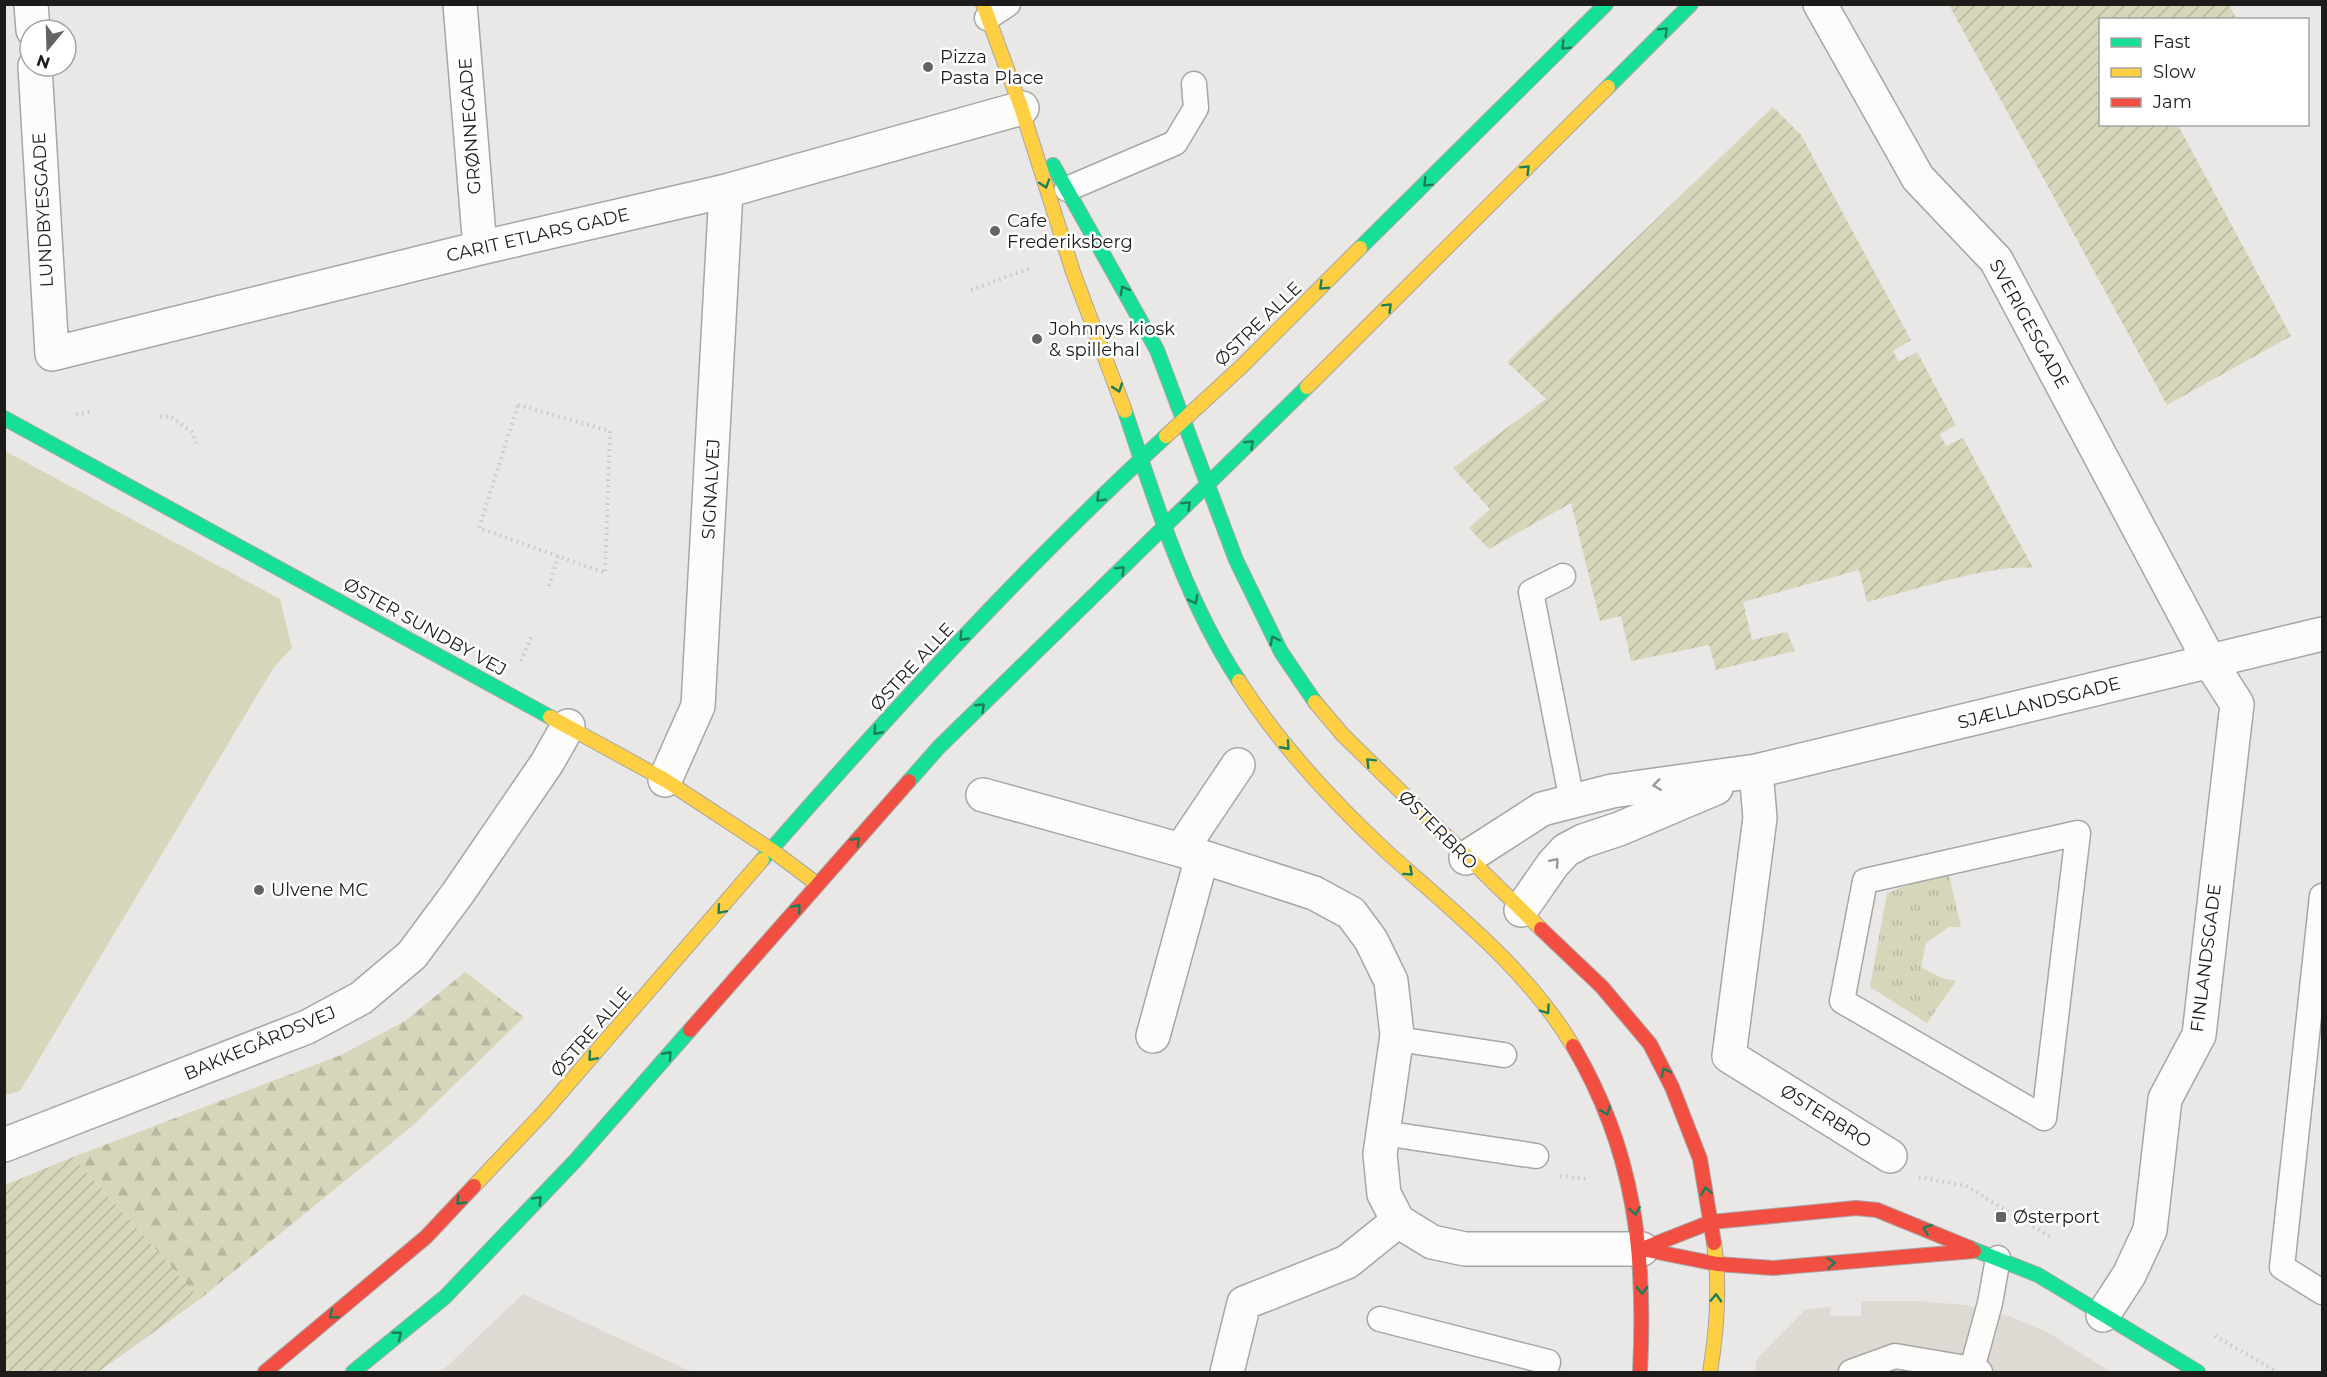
<svg xmlns="http://www.w3.org/2000/svg" width="2327" height="1377" viewBox="0 0 2327 1377" font-family="Montserrat,sans-serif">
  <style>
    .built { fill: #ded9d2 }
    .grass { fill: url(#grass-tufts) }
    .forest { fill: url(#forest-firs) }
    .garden { fill: url(#garden-furrows) }
    .pitch { fill: #d6d6bb }
    .lines { fill: none; stroke-linecap: round; stroke-linejoin: round }
    .lane-casing { stroke: #a7a6a5; stroke-width: 27 }
    .street-casing { stroke: #a7a6a5; stroke-width: 36 }
    .fast-casing { stroke: #a7a6a5; stroke-width: 16 }
    .slow-casing { stroke: #a7a6a5; stroke-width: 16 }
    .jam-casing { stroke: #a7a6a5; stroke-width: 16 }
    .path { stroke: #c9c8c7; stroke-width: 4; stroke-dasharray: 1.5 4.5; stroke-linecap: butt }
    .lane { stroke: #fcfcfb; stroke-width: 24 }
    .street { stroke: #fcfcfb; stroke-width: 33 }
    .fast { stroke: #16e098; stroke-width: 14 }
    .slow { stroke: #ffcf43; stroke-width: 14 }
    .jam { stroke: #f24e42; stroke-width: 14 }
    .oneway { stroke: #1a7e59 }
    .oneway2 { stroke: #989796 }
    .poi-dot { fill: #656361; stroke: #fff; stroke-width: 2 }
    .labels { text-anchor: middle; stroke-width: 5; stroke-linejoin: round; paint-order: stroke }
    .poi-label { font-size: 18px; fill: #1d1c1a; stroke: #fff; text-anchor: start }
    .street-label { font-size: 18px; fill: #1d1c1a; stroke: #fff }
  </style>
  <defs>
    <pattern id="grass-tufts" width="24" height="20" patternUnits="userSpaceOnUse" patternTransform="scale(1.5)"><rect width="24" height="20" fill="#d6d6bb"/><path d="M3 7l-1-3M5 7V3M7 7l1-3M15 17l-1-3M17 17v-4M19 17l1-3" fill="none" stroke="#b7b7a0"/></pattern>
    <pattern id="forest-firs" width="22" height="20" patternUnits="userSpaceOnUse" patternTransform="scale(1.5)"><rect width="22" height="20" fill="#d6d6bb"/><path d="M5 1l3.5 6h-7zM16 11l3.5 6h-7z" fill="#b7b7a0"/></pattern>
    <pattern id="garden-furrows" width="10" height="10" patternUnits="userSpaceOnUse" patternTransform="scale(1.5)"><rect width="10" height="10" fill="#d6d6bb"/><path d="M-1 1l2-2M0 10L10 0M9 11l2-2" fill="none" stroke="#b7b7a0"/></pattern>
  </defs>
  <rect width="100%" height="100%" fill="#eae8e6"/>
  <path class="built" d="M523 1294 692 1372H441Z
    M1861 1301H1917L1965 1305 2012 1317 2047 1332 2111 1372H1755L1757 1359 1806 1309 1830 1307 1831 1316H1861Z"/>
  <path class="grass" d="M1948 870 1961 927H1949L1926 943 1921 967 1942 978 1956 981 1927 1023 1870 987 1887 893Z"/>
  <path class="forest" d="M465 972 524 1017 411 1127 200 1299 73 1157 341 1055 405 1021Z"/>
  <path class="garden" d="M1949 5H2229L2237 19 2100 20V124L2183 125 2179 127 2291 336 2167 405Z
    M1773 107 1801 135 1911 340 1893 351 1899 362 1917 352 1956 425 1940 434 1946 446 1963 438 2033 568C1991 564 1911 591 1867 602L1859 570 1743 602 1752 640 1787 632 1795 651 1716 670 1709 645 1631 661 1621 616 1600 621 1571 503 1489 549 1469 528 1490 509 1453 468 1546 399 1507 362Z
    M73 1157 200 1299 98 1372H5V1185Z"/>
  <path class="pitch" d="M5 451 280 599 292 648 274 667 20 1091 5 1095Z"/>
  <g class="lines">
    <defs>
      <path id="lane" d="M987 18 1008 4
        M1067 189 1175 143 1196 108 1194 84
        M1563 576 1531 592 1572 801
        M2078 833 2044 1118 1842 1001 1865 881Z
        M2322 896 2282 1267 2322 1292
        M1397 1039 1504 1055
        M1383 1133 1536 1156
        M1380 1319 1548 1362 1545 1372
        M1851 1372 1895 1356 1972 1369
        M1980 1372 1972 1369 1990 1303 1998 1258"/>
      <path id="street" d="M31 4 33 30
        M460 4 480 248
        M1820 4 1918 178 1996 260 2210 662 2237 704 2199 1035 2165 1099 2150 1230 2129 1275 2103 1315
        M35 66 52 354 480 248 726 191 1022 108
        M1756 771 1760 818 1729 1056 1890 1156
        M665 780 698 706 726 191
        M983 795 1181 850 1314 893 1351 913 1371 940 1391 981 1397 1035 1380 1154 1384 1194 1398 1221 1432 1242 1465 1249H1642
        M1181 850 1238 765
        M1466 858 1542 809 1612 791 1756 771 2322 634
        M1521 910 1553 864 1566 850 1583 841 1619 829 1716 788
        M1153 1036 1202 857
        M4 1145 307 1027 361 998 412 955 458 893 547 763 568 726
        M1227 1372 1244 1303 1347 1262 1398 1221"/>
      <path id="fast" d="M1608 87 1691 4
        M1053 165 1157 350 1236 560 1281 652 1315 702
        M1360 248 1606 4
        M1125 411C1156 504 1185 599 1239 681
        M4 418 550 717
        M909 781 939 747 1307 387
        M762 860C890 713 1022 569 1166 436
        M1970 1248 2038 1275 2198 1372
        M353 1372 445 1297 575 1161 690 1030"/>
      <path id="slow" d="M983 4 1021 107 1073 272 1125 411
        M1307 387 1608 87
        M1166 436 1242 366 1360 248
        M1239 681C1280 745 1332 801 1388 853 1454 912 1527 969 1573 1046
        M1315 702 1342 734 1541 929
        M550 717 665 780 773 851 817 884
        M474 1186 543 1113 762 860
        M1710 1372C1717 1330 1720 1285 1714 1243"/>
      <path id="jam" d="M1541 929 1602 987 1650 1044 1672 1087 1700 1159 1714 1243
        M690 1030 909 781
        M1573 1046C1635 1151 1646 1253 1640 1372
        M1642 1249 1711 1222 1856 1208 1877 1210 1970 1248
        M1642 1249 1717 1264 1773 1268 1974 1251
        M265 1372 426 1237 474 1186"/>
    </defs>
    <use href="#lane" class="lane-casing"/>
    <use href="#street" class="street-casing"/>
    <use href="#fast" class="fast-casing"/>
    <use href="#slow" class="slow-casing"/>
    <use href="#jam" class="jam-casing"/>
    <path class="path" d="M971 290 1033 267
      M518 405 610 431 605 573 479 528Z
      M76 414 90 412
      M160 417 170 416 192 432 196 443
      M549 586 558 556
      M521 661 532 635
      M1560 1176 1588 1179
      M1919 1177 1966 1186 2052 1238
      M2215 1336 2277 1372"/>
    <use href="#lane" class="lane"/>
    <use href="#street" class="street"/>
    <use href="#fast" class="fast"/>
    <use href="#slow" class="slow"/>
    <use href="#jam" class="jam"/>
  </g>
  <defs><path id="oneway-chevron" d="M-2-3.5L2.5 0L-2 3.5" fill="none" stroke-width="1.6" stroke-linecap="round" stroke-linejoin="round" transform="scale(1.5)"/></defs>
  <g class="oneway">
    <use href="#oneway-chevron" transform="translate(1664 31) rotate(-45)"/>
    <use href="#oneway-chevron" transform="translate(1565 46) rotate(135)"/>
    <use href="#oneway-chevron" transform="translate(1526 169) rotate(-45)"/>
    <use href="#oneway-chevron" transform="translate(1427 183) rotate(135)"/>
    <use href="#oneway-chevron" transform="translate(1045 184) rotate(73)"/>
    <use href="#oneway-chevron" transform="translate(1323 286) rotate(136)"/>
    <use href="#oneway-chevron" transform="translate(1124 290) rotate(-119)"/>
    <use href="#oneway-chevron" transform="translate(1388 307) rotate(-45)"/>
    <use href="#oneway-chevron" transform="translate(1118 388) rotate(71)"/>
    <use href="#oneway-chevron" transform="translate(1250 444) rotate(-44)"/>
    <use href="#oneway-chevron" transform="translate(1100 498) rotate(136)"/>
    <use href="#oneway-chevron" transform="translate(1187 505) rotate(-44)"/>
    <use href="#oneway-chevron" transform="translate(1121 570) rotate(-44)"/>
    <use href="#oneway-chevron" transform="translate(1194 600) rotate(63)"/>
    <use href="#oneway-chevron" transform="translate(963 637) rotate(134)"/>
    <use href="#oneway-chevron" transform="translate(1274 640) rotate(-117)"/>
    <use href="#oneway-chevron" transform="translate(981 707) rotate(-44)"/>
    <use href="#oneway-chevron" transform="translate(877 731) rotate(132)"/>
    <use href="#oneway-chevron" transform="translate(1286 746) rotate(48)"/>
    <use href="#oneway-chevron" transform="translate(1370 762) rotate(-135)"/>
    <use href="#oneway-chevron" transform="translate(856 841) rotate(-48)"/>
    <use href="#oneway-chevron" transform="translate(1409 872) rotate(42)"/>
    <use href="#oneway-chevron" transform="translate(797 908) rotate(-50)"/>
    <use href="#oneway-chevron" transform="translate(721 910) rotate(131)"/>
    <use href="#oneway-chevron" transform="translate(1546 1010) rotate(55)"/>
    <use href="#oneway-chevron" transform="translate(668 1055) rotate(-48)"/>
    <use href="#oneway-chevron" transform="translate(592 1057) rotate(131)"/>
    <use href="#oneway-chevron" transform="translate(1665 1072) rotate(-118)"/>
    <use href="#oneway-chevron" transform="translate(1606 1111) rotate(69)"/>
    <use href="#oneway-chevron" transform="translate(1706 1191) rotate(-100)"/>
    <use href="#oneway-chevron" transform="translate(538 1200) rotate(-46)"/>
    <use href="#oneway-chevron" transform="translate(460 1201) rotate(134)"/>
    <use href="#oneway-chevron" transform="translate(1635 1211) rotate(80)"/>
    <use href="#oneway-chevron" transform="translate(1927 1229) rotate(-158)"/>
    <use href="#oneway-chevron" transform="translate(1831 1263) rotate(-5)"/>
    <use href="#oneway-chevron" transform="translate(1642 1290) rotate(89)"/>
    <use href="#oneway-chevron" transform="translate(1716 1298) rotate(-88)"/>
    <use href="#oneway-chevron" transform="translate(333 1315) rotate(140)"/>
    <use href="#oneway-chevron" transform="translate(398 1335) rotate(-39)"/>
  </g>
  <g class="oneway2">
    <use href="#oneway-chevron" transform="translate(1657 785) rotate(172)"/>
    <use href="#oneway-chevron" transform="translate(1555 862) rotate(-49)"/>
  </g>
  <g class="poi-dot">
    <circle cx="928" cy="67" r="6"/>
    <circle cx="995" cy="231" r="6"/>
    <circle cx="1037" cy="339" r="6"/>
    <circle cx="259" cy="890" r="6"/>
    <rect x="1995" y="1211" width="12" height="12" rx="3"/>
  </g>
  <g class="labels">
    <g class="poi-label">
      <text x="940" y="63">Pizza<tspan x="940" dy="21">Pasta Place</tspan></text>
      <text x="1007" y="227">Cafe<tspan x="1007" dy="21">Frederiksberg</tspan></text>
      <text x="1049" y="335">Johnnys kiosk<tspan x="1049" dy="21">&amp; spillehal</tspan></text>
      <text x="271" y="896">Ulvene MC</text>
      <text x="2013" y="1223">Østerport</text>
    </g>
    <g class="street-label">
      <text transform="translate(470 126) rotate(-94)" y="6">GRØNNEGADE</text>
      <text transform="translate(43 210) rotate(-93)" y="6">LUNDBYESGADE</text>
      <text transform="translate(538 235) rotate(-13)" y="6">CARIT ETLARS GADE</text>
      <text transform="translate(1258 324) rotate(-44)" y="6">ØSTRE ALLE</text>
      <text transform="translate(2029 324) rotate(61)" y="6">SVERIGESGADE</text>
      <text transform="translate(711 489) rotate(-87)" y="6">SIGNALVEJ</text>
      <text transform="translate(425 627) rotate(29)" y="6">ØSTER SUNDBY VEJ</text>
      <text transform="translate(912 667) rotate(-47)" y="6">ØSTRE ALLE</text>
      <text transform="translate(2039 703) rotate(-14)" y="6">SJÆLLANDSGADE</text>
      <text transform="translate(1438 830) rotate(45)" y="6">ØSTERBRO</text>
      <text transform="translate(2206 958) rotate(-83)" y="6">FINLANDSGADE</text>
      <text transform="translate(591 1032) rotate(-49)" y="6">ØSTRE ALLE</text>
      <text transform="translate(260 1043) rotate(-23)" y="6">BAKKEGÅRDSVEJ</text>
      <text transform="translate(1826 1116) rotate(32)" y="6">ØSTERBRO</text>
    </g>
  </g>
  <rect width="2327" height="1377" fill="none" stroke="#1d1c1a" stroke-width="12"/>
  <rect x="2099" y="18" width="210" height="108" fill="#ffffff" stroke="#a5a4a3" stroke-width="1.5"/>
  <rect x="2111" y="38" width="30" height="9" fill="#16e098" stroke="#a5a4a3" stroke-width="1.5"/>
  <text x="2153" y="48" font-size="18" fill="#1d1c1a">Fast</text>
  <rect x="2111" y="68" width="30" height="9" fill="#ffcf43" stroke="#a5a4a3" stroke-width="1.5"/>
  <text x="2153" y="78" font-size="18" fill="#1d1c1a">Slow</text>
  <rect x="2111" y="98" width="30" height="9" fill="#f24e42" stroke="#a5a4a3" stroke-width="1.5"/>
  <text x="2153" y="108" font-size="18" fill="#1d1c1a">Jam</text>
  <g transform="translate(48 48) rotate(199)"><circle r="28" fill="#ffffff" stroke="#a5a4a3" stroke-width="1.5"/>
  <path d="M0-4.5L10 22L0 15L-10 22Z" fill="#656361"/>
  <text y="-9" font-size="16" font-weight="bold" text-anchor="middle" fill="#1d1c1a">N</text>
  </g>
</svg>
